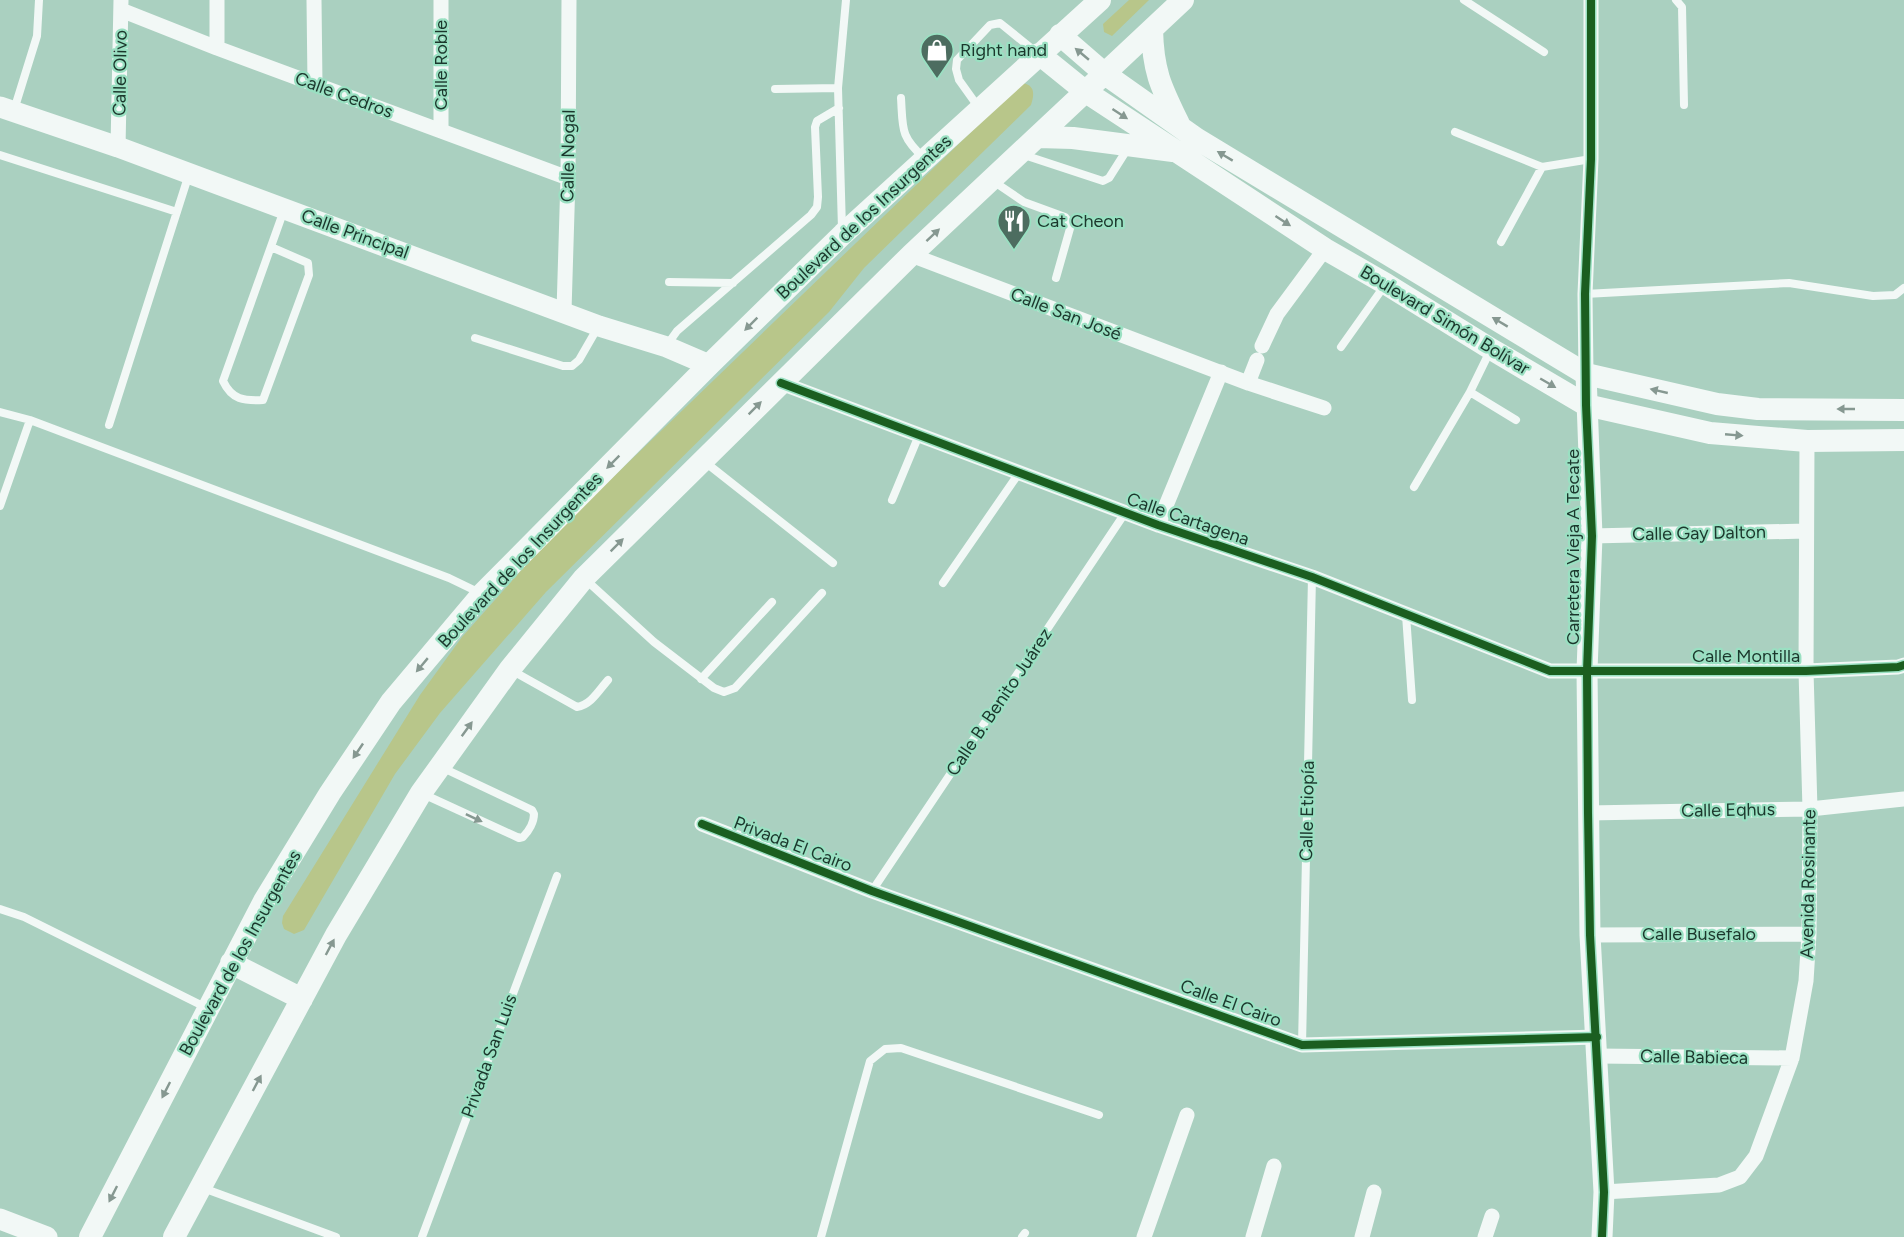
<svg xmlns="http://www.w3.org/2000/svg" width="1904" height="1237" viewBox="0 0 1904 1237" font-family="Figtree,sans-serif">
  <style>
    .green { fill: #b8c68a }
    .lines { fill: none; stroke-linecap: round; stroke-linejoin: round }
    .lane { stroke: #f2f8f6; stroke-width: 8 }
    .street { stroke: #f2f8f6; stroke-width: 15 }
    .secondary { stroke: #f2f8f6; stroke-width: 21 }
    .primary { stroke: #f2f8f6; stroke-width: 22 }
    .cycleway-casing { stroke: #9ae0c2; stroke-width: 11 }
    .cycleway { stroke: #1b5e20; stroke-width: 8 }
    .oneway { fill: #869891 }
    .labels { text-anchor: middle; stroke-width: 4.5; stroke-linejoin: round; paint-order: stroke }
    .poi-label { font-size: 18px; fill: #1b372c; stroke: #9ae0c2; text-anchor: start }
    .street-label { font-size: 18px; fill: #1b372c; stroke: #9ae0c2 }
  </style>
  <rect width="100%" height="100%" fill="#aad0c0"/>
  <path class="green" d="M1129 0H1149L1112 36 1104 32 1103 24Z
    M1022 83C1036 85 1034 95 1031 105L864 268 829 312 546 592 440 713 395 774 304 930 294 934 284 929 282 923 283 916 420 695 462 637 525 566 581 508Z"/>
  <g class="lines">
    <path class="lane" d="M1464 0 1544 52
      M1676 0 1682 7 1684 105
      M775 89 838 88
      M901 98C903 129 900 136 924 158
      M979 108 959 80 956 69 957 60 990 25 1000 23 1036 52
      M14 110 37 36 39 0
      M1455 132 1542 167
      M0 155 177 212
      M1024 155 1103 181 1109 178 1128 148
      M993 181 1024 202 1065 217 1071 225 1056 278
      M842 229 838 88 846 0
      M1501 242 1542 167 1591 159
      M271 247 308 263 309 275 263 400C244 401 232 400 223 381L284 210
      M669 282 733 283
      M1585 294 1789 283 1873 296 1895 295 1904 288
      M475 338 563 366H572L579 360 598 327
      M667 345 677 331 811 215 817 207 818 197 815 127 817 121 839 108
      M1341 347 1385 285
      M1490 351 1470 392 1516 420
      M0 412 30 420 449 578 478 592
      M109 425 189 174
      M705 462 833 563
      M1414 487 1470 392
      M892 500 919 435
      M0 506 30 420
      M586 580 654 642 714 688 724 692 735 688 822 593
      M943 583 1019 473
      M1406 615 1412 700
      M511 670 577 707C591 705 599 690 608 680
      M701 679 772 602
      M423 794 519 838 523 837C529 831 534 822 534 814L532 810 443 768
      M872 891 1125 513
      M0 909 24 917 207 1008
      M1302 1045 1312 577
      M203 1188 336 1237
      M422 1237 557 876
      M821 1237 870 1061 885 1049 901 1048 1099 1115
      M1022 1237 1025 1233"/>
    <path class="street" d="M217 0V48
      M314 0 315 84
      M441 0V131
      M121 10 217 48 568 178
      M118 147 121 0
      M911 255 1248 383 1324 408
      M564 311 568 178 569 0
      M1262 346 1277 314 1325 249
      M1586 374 1585 294 1591 159V0
      M781 383 1158 525 1312 577 1550 671H1806L1898 667 1904 665
      M1248 383 1257 360
      M1158 525 1221 372
      M1592 536 1806 531
      M1588 813 1810 809 1904 799
      M702 824 872 891 1302 1045 1597 1037
      M1590 935 1809 934
      M1597 1056 1792 1058
      M1604 1192 1719 1185 1740 1177 1756 1156 1792 1058 1806 981 1809 934 1810 809 1806 671 1807 441
      M1144 1237 1187 1115
      M1253 1237 1274 1166
      M1362 1237 1374 1192
      M1485 1237 1492 1216"/>
    <path class="secondary" d="M0 107 118 147 599 326 667 347 709 365
      M1586 374 1592 536 1587 671 1590 935 1604 1192 1602 1237
      M0 1219 47 1237"/>
    <path class="primary" d="M1152 29C1153 72 1161 87 1179 124
      M1060 35 1105 74 1197 139 1586 374 1717 404 1758 409 1904 410
      M1039 54 1086 92 1325 249 1386 284 1491 349 1586 405 1710 433 1807 441 1904 440
      M1038 137 1073 138 1173 151
      M231 963 302 999
      M90 1237 264 901 330 793 391 702 482 594 709 365 843 234 1100 0
      M174 1237 336 935 421 793 510 669 584 578 911 255 1183 0"/>
    <defs>
      <path id="cycleway" d="M1591 0V159L1585 294 1586 405 1592 536 1587 671 1588 813 1590 935 1604 1192 1602 1237
        M781 383 1158 525 1312 577 1550 671H1806L1898 667 1904 665
        M702 824 872 891 1302 1045 1597 1037"/>
    </defs>
    <use href="#cycleway" class="cycleway-casing"/>
    <use href="#cycleway" class="cycleway"/>
  </g>
  <defs><path id="oneway-solid" d="M-6-.8H1V-3.2L6.5 0L1 3.2V.8H-6Z" transform="scale(1.5)"/></defs>
  <g class="oneway">
    <use href="#oneway-solid" transform="translate(1082 54) rotate(-140)"/>
    <use href="#oneway-solid" transform="translate(1120 114) rotate(33)"/>
    <use href="#oneway-solid" transform="translate(1225 156) rotate(-149)"/>
    <use href="#oneway-solid" transform="translate(1283 221) rotate(33)"/>
    <use href="#oneway-solid" transform="translate(933 235) rotate(-43)"/>
    <use href="#oneway-solid" transform="translate(1500 322) rotate(-149)"/>
    <use href="#oneway-solid" transform="translate(751 324) rotate(135)"/>
    <use href="#oneway-solid" transform="translate(1548 383) rotate(30)"/>
    <use href="#oneway-solid" transform="translate(1659 391) rotate(-167)"/>
    <use href="#oneway-solid" transform="translate(755 408) rotate(-45)"/>
    <use href="#oneway-solid" transform="translate(1846 409) rotate(-180)"/>
    <use href="#oneway-solid" transform="translate(1734 435) rotate(5)"/>
    <use href="#oneway-solid" transform="translate(613 462) rotate(135)"/>
    <use href="#oneway-solid" transform="translate(617 545) rotate(-45)"/>
    <use href="#oneway-solid" transform="translate(422 665) rotate(130)"/>
    <use href="#oneway-solid" transform="translate(467 729) rotate(-54)"/>
    <use href="#oneway-solid" transform="translate(358 751) rotate(124)"/>
    <use href="#oneway-solid" transform="translate(474 818) rotate(25)"/>
    <use href="#oneway-solid" transform="translate(330 947) rotate(-62)"/>
    <use href="#oneway-solid" transform="translate(257 1083) rotate(-62)"/>
    <use href="#oneway-solid" transform="translate(166 1090) rotate(117)"/>
    <use href="#oneway-solid" transform="translate(113 1194) rotate(117)"/>
  </g>
  <defs>
    <symbol id="shop-pin" viewBox="-11 -11 22 30"><path d="M0 17L-7.5 6A9.5 9.5 0 1 1 7.5 6Z" fill="#4d6d60" stroke="#9ae0c2"/><path d="M-5-2.5h2.3a2.7 3.5 0 0 1 5.4 0H5L5.5 6h-11ZM-1.5-2.5h3a1.5 2.3 0 0 0-3 0Z" fill="#fff"/></symbol>
    <symbol id="restaurant-pin" viewBox="-11 -11 22 30"><path d="M0 17L-7.5 6A9.5 9.5 0 1 1 7.5 6Z" fill="#4d6d60" stroke="#9ae0c2"/><path d="M-5-6h1v4h1v-4h1v4h1v-4h1v5L-1.5 .5V6h-2V.5L-5-1ZM5-6V6H3V1.5H1.5Q1.5-4 5-6Z" fill="#fff"/></symbol>
  </defs>
  <g fill-rule="evenodd">
    <use href="#shop-pin" x="918" y="31" width="38" height="52"/>
    <use href="#restaurant-pin" x="995" y="202" width="38" height="52"/>
  </g>
  <g class="labels">
    <g class="poi-label">
      <text x="960" y="56">Right hand</text>
      <text x="1037" y="227">Cat Cheon</text>
    </g>
    <g class="street-label">
      <text transform="translate(441 65) rotate(-90)" y="6">Calle Roble</text>
      <text transform="translate(120 73) rotate(-89)" y="6">Calle Olivo</text>
      <text transform="translate(344 95) rotate(20)" y="6">Calle Cedros</text>
      <text transform="translate(568 156) rotate(-89)" y="6">Calle Nogal</text>
      <text transform="translate(864 217) rotate(-43)" y="6">Boulevard de los Insurgentes</text>
      <text transform="translate(355 234) rotate(20)" y="6">Calle Principal</text>
      <text transform="translate(1066 314) rotate(21)" y="6">Calle San José</text>
      <text transform="translate(1445 320) rotate(31)" y="6">Boulevard Simón Bolívar</text>
      <text transform="translate(1188 519) rotate(19)" y="6">Calle Cartagena</text>
      <text transform="translate(1699 533) rotate(-1)" y="6">Calle Gay Dalton</text>
      <text transform="translate(1573 547) rotate(-90)" y="6">Carretera Vieja A Tecate</text>
      <text transform="translate(520 560) rotate(-47)" y="6">Boulevard de los Insurgentes</text>
      <text x="1746" y="662">Calle Montilla</text>
      <text transform="translate(999 702) rotate(-56)" y="6">Calle B. Benito Juárez</text>
      <text transform="translate(1728 810) rotate(-1)" y="6">Calle Eqhus</text>
      <text transform="translate(1307 811) rotate(-89)" y="6">Calle Etiopía</text>
      <text transform="translate(793 844) rotate(21)" y="6">Privada El Cairo</text>
      <text transform="translate(1808 884) rotate(-89)" y="6">Avenida Rosinante</text>
      <text x="1699" y="940">Calle Busefalo</text>
      <text transform="translate(240 953) rotate(-61)" y="6">Boulevard de los Insurgentes</text>
      <text transform="translate(1231 1003) rotate(20)" y="6">Calle El Cairo</text>
      <text transform="translate(489 1056) rotate(-70)" y="6">Privada San Luis</text>
      <text transform="translate(1694 1057) rotate(1)" y="6">Calle Babieca</text>
    </g>
  </g>
</svg>
